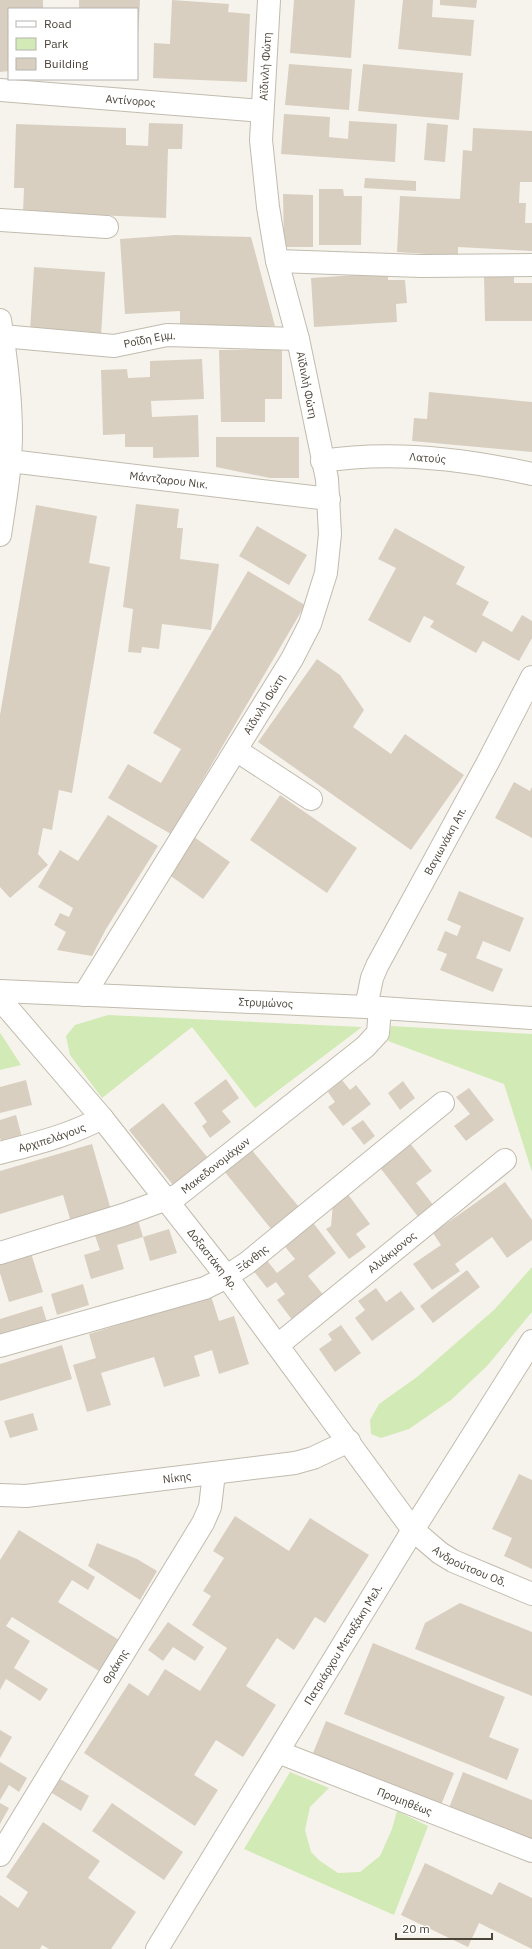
<svg xmlns="http://www.w3.org/2000/svg" width="532" height="1949" viewBox="0 0 532 1949" font-family="'IBM Plex Sans',sans-serif">
  <style>
    .green { fill: #d2eab5 }
    .building { fill: #d8cfc1 }
    .lines { fill: none; stroke-linecap: round; stroke-linejoin: round }
    .minor-casing { stroke: #c2bbae; stroke-width: 24 }
    .tertiary-casing { stroke: #c2bbae; stroke-width: 24 }
    .minor { stroke: #fff; stroke-width: 22 }
    .tertiary { stroke: #fff; stroke-width: 22 }
    .labels { text-anchor: middle; stroke-width: 3; stroke-linejoin: round; paint-order: stroke }
    .street-label { font-size: 11px; fill: #4b4439; stroke: #fff }
  </style>
  <rect width="100%" height="100%" fill="#f6f3ec"/>
  <path class="green" d="M108 1015 362 1027 255 1108 192 1027 102 1098 70 1055 66 1036 75 1025Z
    M391 1026 532 1034V1172L504 1084 388 1041Z
    M0 1033 1 1034 21 1065 0 1070Z
    M532 1267V1312L487 1366 451 1400 409 1429 381 1438 371 1434 370 1420 379 1404 417 1377 495 1309Z
    M290 1772 329 1788 310 1807 305 1830 311 1852 320 1861 338 1873 360 1872 380 1856 392 1829 397 1811 428 1826 394 1915 244 1849Z"/>
  <path class="building" d="M0 0H43V9H9V71L0 72Z
    M79 0H140L138 37H137V9H79Z
    M172 0 229 4 228 12 250 14 247 82 153 78 154 43 170 44Z
    M294 0H355L351 58 290 53Z
    M403 0H433L432 17 474 20 471 56 398 49Z
    M440 0H477L476 8 440 5Z
    M289 64 352 69 349 110 285 105Z
    M363 64 463 73 459 120 358 111Z
    M284 114 330 117 329 137 348 139 349 121 397 124 395 162 281 154Z
    M149 123 183 124 182 149H168L166 218 23 212 24 188H14L16 124 126 128V145L148 146Z
    M427 123 448 125 445 162 424 160Z
    M473 128 532 131V182H520L519 203H526L525 223H532V251L458 247V256L397 252 400 196 460 199 463 150 472 151Z
    M365 178 416 181V191L364 188Z
    M319 189H343L344 196H362L361 245H319Z
    M283 194 313 195V247H284Z
    M175 235 251 237 275 326 180 328V311L125 314 120 239Z
    M34 267 105 272 101 336 30 331Z
    M388 273V280H405L407 303 396 304 397 322 314 327 311 278Z
    M484 275H514V283H532V321H485Z
    M282 349V399H265V422H221L219 350Z
    M202 359 204 399 151 401 152 417 198 415 199 457 153 458V447H125V434L103 435 101 370 127 369 128 378 150 377V361Z
    M429 392 532 402V452L412 441 414 418 427 419Z
    M216 437H299V478H270L216 467Z
    M136 504 179 509 177 528H183L180 559 219 564 211 630 162 624 159 649 142 647 141 653 128 652 133 609 123 607Z
    M36 505 97 516 89 563 110 567 72 793 59 790 52 830 43 828 38 854 48 865 10 898 0 887V715Z
    M257 526 307 555 289 585 239 556Z
    M395 528 465 567 456 584 489 602 482 615 512 632 522 615 532 621V638L519 661 483 641 476 653 430 627 434 621 424 616 410 643 368 620 396 568 378 559Z
    M248 571 305 605 171 834 108 798 128 764 161 783 181 749 153 733Z
    M317 659 340 675 364 710 353 727 391 754 405 734 464 775 411 850 258 742Z
    M514 782 530 791 532 787V838L495 818Z
    M280 795 357 848 327 893 250 840Z
    M108 815 158 846 106 929 92 956 57 950 66 932 54 925 60 913 69 917 73 908 38 887 60 850 78 861Z
    M194 837 230 862 203 899 168 874Z
    M459 891 524 918 510 952 483 941 476 958 503 969 493 992 440 970 447 954 437 950 445 931 457 936 461 926 447 920Z
    M226 1079 239 1098 222 1111 231 1122 210 1138 202 1126 207 1122 194 1103Z
    M26 1080 32 1105 0 1113V1087Z
    M342 1080 350 1090 356 1085 371 1104 343 1126 328 1107 335 1102 328 1092Z
    M403 1081 415 1098 400 1110 388 1093Z
    M469 1088 494 1120 466 1141 454 1126 470 1114 456 1097Z
    M163 1103 212 1163 177 1190 129 1130Z
    M16 1115 23 1141 3 1145 0 1138V1120Z
    M363 1120 375 1136 364 1145 351 1128Z
    M409 1142 432 1171 416 1183 434 1206 419 1218 378 1165Z
    M92 1144 111 1210 71 1222 63 1195 0 1214V1171Z
    M251 1149 299 1207 272 1230 224 1171Z
    M505 1182 532 1220V1240L507 1258 492 1237 455 1264 460 1271 432 1290 413 1264 441 1245 433 1233Z
    M347 1193 370 1224 356 1234 366 1247 349 1259 326 1229 331 1226 333 1203Z
    M138 1220 143 1237 117 1245 124 1269 91 1279 84 1255 100 1250 94 1233Z
    M311 1220 336 1253 308 1276 325 1297 293 1321 277 1300 285 1294 276 1282 267 1288 252 1269 265 1258 277 1273 295 1259 282 1243Z
    M169 1229 177 1253 150 1261 143 1237Z
    M31 1253 43 1292 9 1302 0 1273V1263Z
    M467 1270 480 1287 433 1323 420 1306Z
    M83 1284 89 1305 57 1315 51 1294Z
    M376 1288 386 1302 401 1291 415 1309 372 1341 355 1318 365 1310 358 1301Z
    M211 1296 219 1321 234 1316 249 1364 219 1374 212 1350 194 1356 200 1376 164 1387 154 1357 101 1373 111 1405 87 1412 73 1365 96 1358 89 1334Z
    M42 1306 47 1322 0 1337V1319Z
    M341 1325 361 1353 335 1372 319 1349 332 1340 328 1334Z
    M62 1345 72 1379 0 1401V1364Z
    M33 1413 38 1430 10 1438 4 1421Z
    M519 1474 532 1480V1569L504 1556 512 1538 492 1529Z
    M235 1516 289 1551 310 1518 369 1555 325 1623 315 1617 294 1650 277 1638 246 1686 276 1705 243 1757 216 1740 194 1775 218 1790 195 1826 84 1753 129 1683 148 1696 165 1669 200 1691 227 1648 192 1625 211 1596 203 1591 224 1558 213 1551Z
    M19 1530 95 1577 88 1590 72 1580 58 1602 119 1640 99 1671 12 1617 6 1626 30 1641 14 1668 48 1689 40 1701 6 1679 0 1690V1560Z
    M97 1543 137 1559 157 1571 140 1600 88 1566Z
    M460 1603 532 1632V1696L415 1649 425 1623Z
    M168 1622 204 1647 195 1661 173 1647 163 1661 148 1650Z
    M373 1643 505 1697 489 1737 519 1749 507 1780 344 1714Z
    M326 1721 454 1773 441 1805 313 1753Z
    M0 1730 12 1737 0 1758Z
    M0 1762 27 1778 19 1792 9 1785 0 1800Z
    M463 1772 532 1800V1841L449 1808Z
    M60 1779 89 1796 81 1811 52 1793Z
    M0 1803 9 1808 0 1824Z
    M112 1803 183 1852 164 1880 92 1831Z
    M43 1822 100 1861 88 1878 136 1912 111 1949H49L42 1945 40 1949H0V1895L18 1908 28 1892 6 1877Z
    M425 1863 492 1895 499 1882 532 1898V1949L479 1923 468 1947 401 1915Z"/>
  <g class="lines">
    <defs>
      <g id="minor">
        <path id="s1" d="M0 90 262 111"/>
        <path d="M0 220 107 227"/>
        <path d="M277 261 421 266 532 265"/>
        <path d="M0 320C6 357 11 396 11 434 11 468 5 501 0 535"/>
        <path id="s2" d="M2 336 114 346 167 335 298 339"/>
        <path id="s3" d="M10 461 329 499"/>
        <path id="s4" d="M322 461C391 450 465 459 532 474"/>
        <path d="M236 750 311 799"/>
        <path id="s5" d="M84 995 292 659 310 624 326 573 330 534 327 479 298 339 277 261 268 207 261 140 269 0"/>
        <path id="s6" d="M0 999 102 1118 227 1277 413 1530 440 1553 453 1561 532 1594"/>
        <path id="s7" d="M366 1007 372 978 377 966 488 762 532 677"/>
        <path id="s8" d="M0 1153C37 1143 68 1136 102 1118"/>
        <path id="s9" d="M0 1253 123 1215 178 1195 365 1047 378 1033 380 1008"/>
        <path id="s10" d="M278 1345 505 1160"/>
        <path id="s11" d="M0 1346 205 1288 221 1280 247 1263 443 1103"/>
        <path id="s12" d="M0 1495 26 1496 295 1463 313 1458 349 1441"/>
        <path id="s13" d="M278 1752 532 1851"/>
        <path id="s14" d="M0 1855 203 1523 210 1507 214 1473"/>
        <path id="s15" d="M157 1949 413 1530 532 1341"/>
      </g>
      <g id="tertiary">
        <path id="s16" d="M0 991 366 1007 532 1018"/>
      </g>
    </defs>
    <use href="#minor" class="minor-casing"/>
    <use href="#tertiary" class="tertiary-casing"/>
    <use href="#minor" class="minor"/>
    <use href="#tertiary" class="tertiary"/>
  </g>
  <g class="labels">
    <g class="street-label">
      <text dy="4" stroke="none"><textPath href="#s5" startOffset="1002">Αϊδινλή Φώτη</textPath></text>
      <text dy="4" stroke="none"><textPath href="#s1" startOffset="131">Αντίνορος</textPath></text>
      <text dy="4" stroke="none"><textPath href="#s2" startOffset="149">Ροΐδη Εμμ.</textPath></text>
      <text transform="translate(307 385) rotate(79)" y="4">Αϊδινλή Φώτη</text>
      <text dy="4" stroke="none"><textPath href="#s4" startOffset="106">Λατούς</textPath></text>
      <text dy="4" stroke="none"><textPath href="#s3" startOffset="160">Μάντζαρου Νικ.</textPath></text>
      <text dy="4" stroke="none"><textPath href="#s5" startOffset="342">Αϊδινλή Φώτη</textPath></text>
      <text dy="4" stroke="none"><textPath href="#s7" startOffset="185">Βαγιωνάκη Απ.</textPath></text>
      <text dy="4" stroke="none"><textPath href="#s16" startOffset="266">Στρυμώνος</textPath></text>
      <text dy="4" stroke="none"><textPath href="#s8" startOffset="54">Αρχιπελάγους</textPath></text>
      <text dy="4" stroke="none"><textPath href="#s9" startOffset="235">Μακεδονομάχων</textPath></text>
      <text dy="4" stroke="none"><textPath href="#s10" startOffset="147">Αλιάκμονος</textPath></text>
      <text dy="4" stroke="none"><textPath href="#s11" startOffset="269">Ξάνθης</textPath></text>
      <text dy="4" stroke="none"><textPath href="#s6" startOffset="336">Δοξαστάκη Αρ.</textPath></text>
      <text dy="4" stroke="none"><textPath href="#s12" startOffset="178">Νίκης</textPath></text>
      <text dy="4" stroke="none"><textPath href="#s6" startOffset="741">Ανδρούτσου Οδ.</textPath></text>
      <text dy="4" stroke="none"><textPath href="#s15" startOffset="357">Πατριάρχου Μεταξάκη Μελ.</textPath></text>
      <text dy="4" stroke="none"><textPath href="#s14" startOffset="221">Θράκης</textPath></text>
      <text dy="4" stroke="none"><textPath href="#s13" startOffset="136">Προμηθέως</textPath></text>
    </g>
  </g>
  <rect x="8" y="8" width="130" height="72" fill="#ffffff" stroke="#b7b4b0"/>
  <rect x="16" y="21" width="20" height="6" fill="#ffffff" stroke="#b7b4b0"/>
  <text x="44" y="28" font-size="12" fill="#4b4439">Road</text>
  <rect x="16" y="38" width="20" height="12" fill="#d2eab5" stroke="#b7b4b0"/>
  <text x="44" y="48" font-size="12" fill="#4b4439">Park</text>
  <rect x="16" y="58" width="20" height="12" fill="#d8cfc1" stroke="#b7b4b0"/>
  <text x="44" y="68" font-size="12" fill="#4b4439">Building</text>
  <path d="M396 1933v6h96v-6" fill="none" stroke="#4b4439" stroke-width="2"/>
  <text x="402" y="1933" font-size="12" fill="#4b4439" stroke="#ffffff" stroke-width="3" paint-order="stroke">20 m</text>
</svg>
